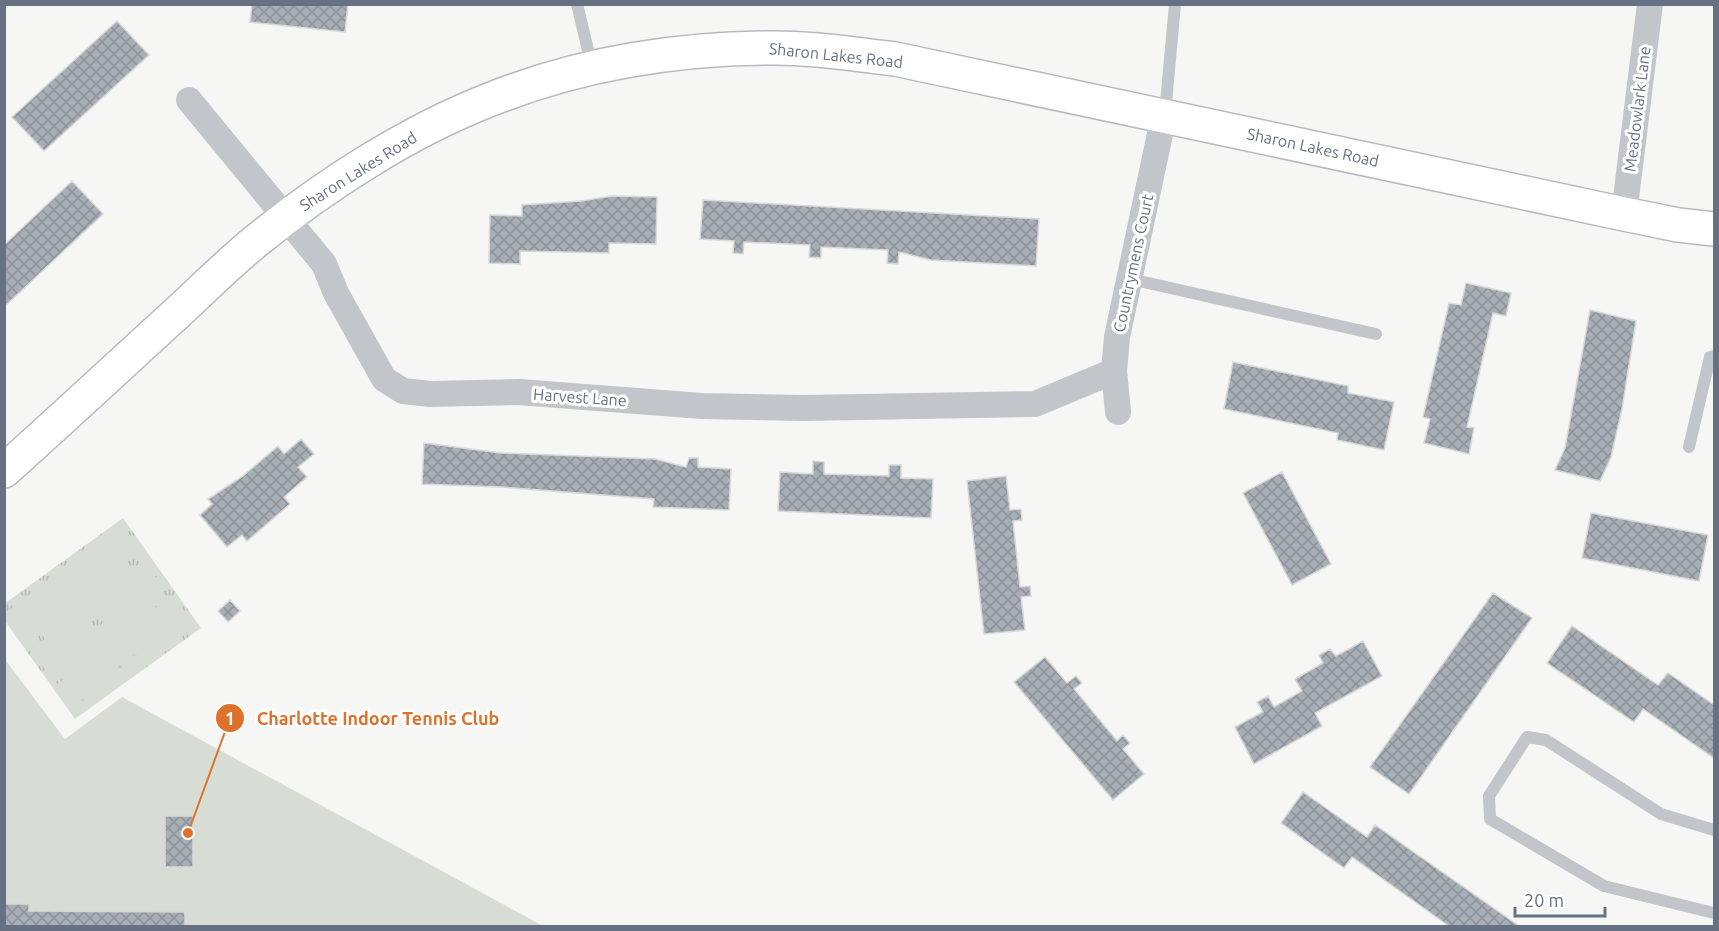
<svg xmlns="http://www.w3.org/2000/svg" width="1719" height="931" viewBox="0 0 1719 931" font-family="Ubuntu,sans-serif">
  <style>
    .park { fill: url(#park-tufts) }
    .pitch { fill: #d7ddd5; fill-rule: evenodd }
    .building { fill: url(#building-cross-hatch); stroke: #d8d8d6; stroke-width: 1.5 }
    .lines { fill: none; stroke-linecap: round; stroke-linejoin: round }
    .secondary-casing { stroke: #b6bac0; stroke-width: 36 }
    .lane { stroke: #c2c5c9; stroke-width: 12 }
    .street { stroke: #c2c5c9; stroke-width: 26 }
    .secondary { stroke: #fff; stroke-width: 33 }
    .labels { text-anchor: middle; stroke-width: 6; stroke-linejoin: round; paint-order: stroke }
    .street-label { font-size: 16px; fill: #667284; stroke: #fff }
    .leader { fill: none; stroke: #de712c; stroke-width: 2 }
    .callout-dot { fill: #de712c; stroke: #fff; stroke-width: 2 }
    .mark-label { font-size: 18px; text-anchor: middle; font-weight: bold; fill: #fff }
    .callout-label { font-size: 18px; text-anchor: middle; font-weight: bold; fill: #de712c; stroke: #fff; stroke-width: 6; stroke-linejoin: round; paint-order: stroke }
  </style>
  <defs>
    <pattern id="park-tufts" width="24" height="20" patternUnits="userSpaceOnUse" patternTransform="scale(1.5)"><rect width="24" height="20" fill="#d7ddd5"/><path d="M3 7l-1-3M5 7V3M7 7l1-3M15 17l-1-3M17 17v-4M19 17l1-3" fill="none" stroke="#b2b8b2"/></pattern>
    <pattern id="building-cross-hatch" width="8" height="8" patternUnits="userSpaceOnUse" patternTransform="scale(1.5)"><rect width="8" height="8" fill="#a8aeb6"/><path d="M0 0l8 8M0 8l8-8" fill="none" stroke="#8d929a"/></pattern>
  </defs>
  <rect width="100%" height="100%" fill="#f6f7f4"/>
  <path class="park" d="M123 518 201 628 75 719 5 621 4 604Z"/>
  <path class="pitch" d="M118 528 135 550 121 560 131 574 145 564 162 585 148 596 157 609 171 599 187 621 138 657 135 654 119 666 121 670 73 707 56 685 71 673 63 661 47 672 30 650 45 639 35 625 19 636 5 616V613L52 578 55 582 73 569 70 564ZM100 604 110 618 92 631 82 617Z
    M4 658 65 739 122 697 543 926H5Z"/>
  <path class="building" d="M252 4H348L345 32 250 22Z
    M117 21 149 55 44 151 12 117Z
    M72 181 103 214 4 307V245Z
    M612 196 657 197 656 244 609 243V253L520 251V264L489 263 490 215 522 216V205L581 201Z
    M703 200 1039 219 1036 266 931 260 899 252 898 264 887 263 888 250 821 247V258L809 257 810 245 744 242 743 254 733 253 734 241 700 239Z
    M1466 283 1511 293 1506 316 1493 313 1467 427 1474 428 1469 454 1424 443 1430 419 1423 417 1449 303 1461 305Z
    M1590 310 1636 321 1622 409 1611 457 1600 481 1555 470 1565 448Z
    M1233 362 1348 386V393L1394 402 1384 450 1337 440 1338 433 1224 409Z
    M301 439 314 454 298 467 307 477 284 497 290 504 247 541 242 535 227 547 200 515 212 504 208 499 243 476 278 446 284 454Z
    M424 443 501 453 655 459 686 467 689 458H698V467L731 469 729 510 653 507 654 499 500 487 422 484Z
    M813 461 824 462V474L889 476V465H901V478L933 479 931 518 778 511 780 472 813 474Z
    M1282 472 1331 564 1292 585 1243 493Z
    M1006 476 1010 510 1021 509 1022 520 1013 521 1020 587 1030 586 1031 596 1021 597 1025 630 984 634 967 481Z
    M1591 513 1708 535 1699 581 1582 558Z
    M1493 593 1532 618 1409 794 1370 767Z
    M230 600 240 611 228 622 218 611Z
    M1572 626 1658 685 1668 673 1714 705V758L1643 709 1634 722 1547 663Z
    M1363 641 1382 676 1315 713 1322 726 1254 764 1235 727 1263 712 1257 702 1268 696 1274 707 1302 691 1295 679 1323 663 1319 655 1330 649 1336 656Z
    M1045 657 1067 683 1076 676 1082 683 1074 689 1117 741 1123 735 1130 743 1123 749 1144 774 1113 800 1014 682Z
    M1303 792 1367 837 1375 825 1519 926H1449L1352 857 1344 868 1281 823Z
    M165 816H193V867H165Z
    M4 904H29V911L185 912V926H4Z"/>
  <g class="lines">
    <defs>
      <path id="secondary" d="M4 471C62 419 119 366 176 314 202 290 228 264 256 241 324 186 407 132 489 100 576 65 672 49 766 48 809 47 852 54 895 59L1624 214 1678 225 1714 229"/>
    </defs>
    <use href="#secondary" class="secondary-casing"/>
    <path class="lane" d="M577 4 592 67
      M1165 114 1175 4
      M1130 279 1376 334
      M1689 447 1710 357 1714 356
      M1714 830 1661 814 1546 740 1527 737 1489 796 1490 819 1604 886 1714 913"/>
    <path class="street" d="M189 100 324 264 336 293 384 379 403 391 430 394 519 392 702 406 803 408 1035 404 1114 371
      M1624 214 1650 4
      M1118 412 1114 371 1117 337 1164 115"/>
    <use href="#secondary" class="secondary"/>
  </g>
  <g class="labels">
    <g class="street-label">
      <text transform="translate(836 55) rotate(6)" y="6">Sharon Lakes Road</text>
      <text transform="translate(1637 109) rotate(-83)" y="6">Meadowlark Lane</text>
      <text transform="translate(1313 147) rotate(12)" y="6">Sharon Lakes Road</text>
      <text transform="translate(358 171) rotate(-32)" y="6">Sharon Lakes Road</text>
      <text transform="translate(1133 263) rotate(-78)" y="6">Countrymens Court</text>
      <text transform="translate(580 397) rotate(4)" y="6">Harvest Lane</text>
    </g>
  </g>
  <path class="leader" d="M188 833L230 718"/>
  <g class="callout-dot">
    <circle cx="188" cy="833" r="6"/>
    <circle cx="230" cy="718" r="15"/>
  </g>
  <g class="mark-label">
    <text x="230" y="725">1</text>
  </g>
  <g class="callout-label">
    <text x="378" y="725">Charlotte Indoor Tennis Club</text>
  </g>
  <rect width="1719" height="931" fill="none" stroke="#667284" stroke-width="12"/>
  <path d="M1515 907v9h90v-9" fill="none" stroke="#667284" stroke-width="3"/>
  <text x="1524" y="907" font-size="18" fill="#667284" stroke="#ffffff" stroke-width="4.5" paint-order="stroke">20 m</text>
</svg>
